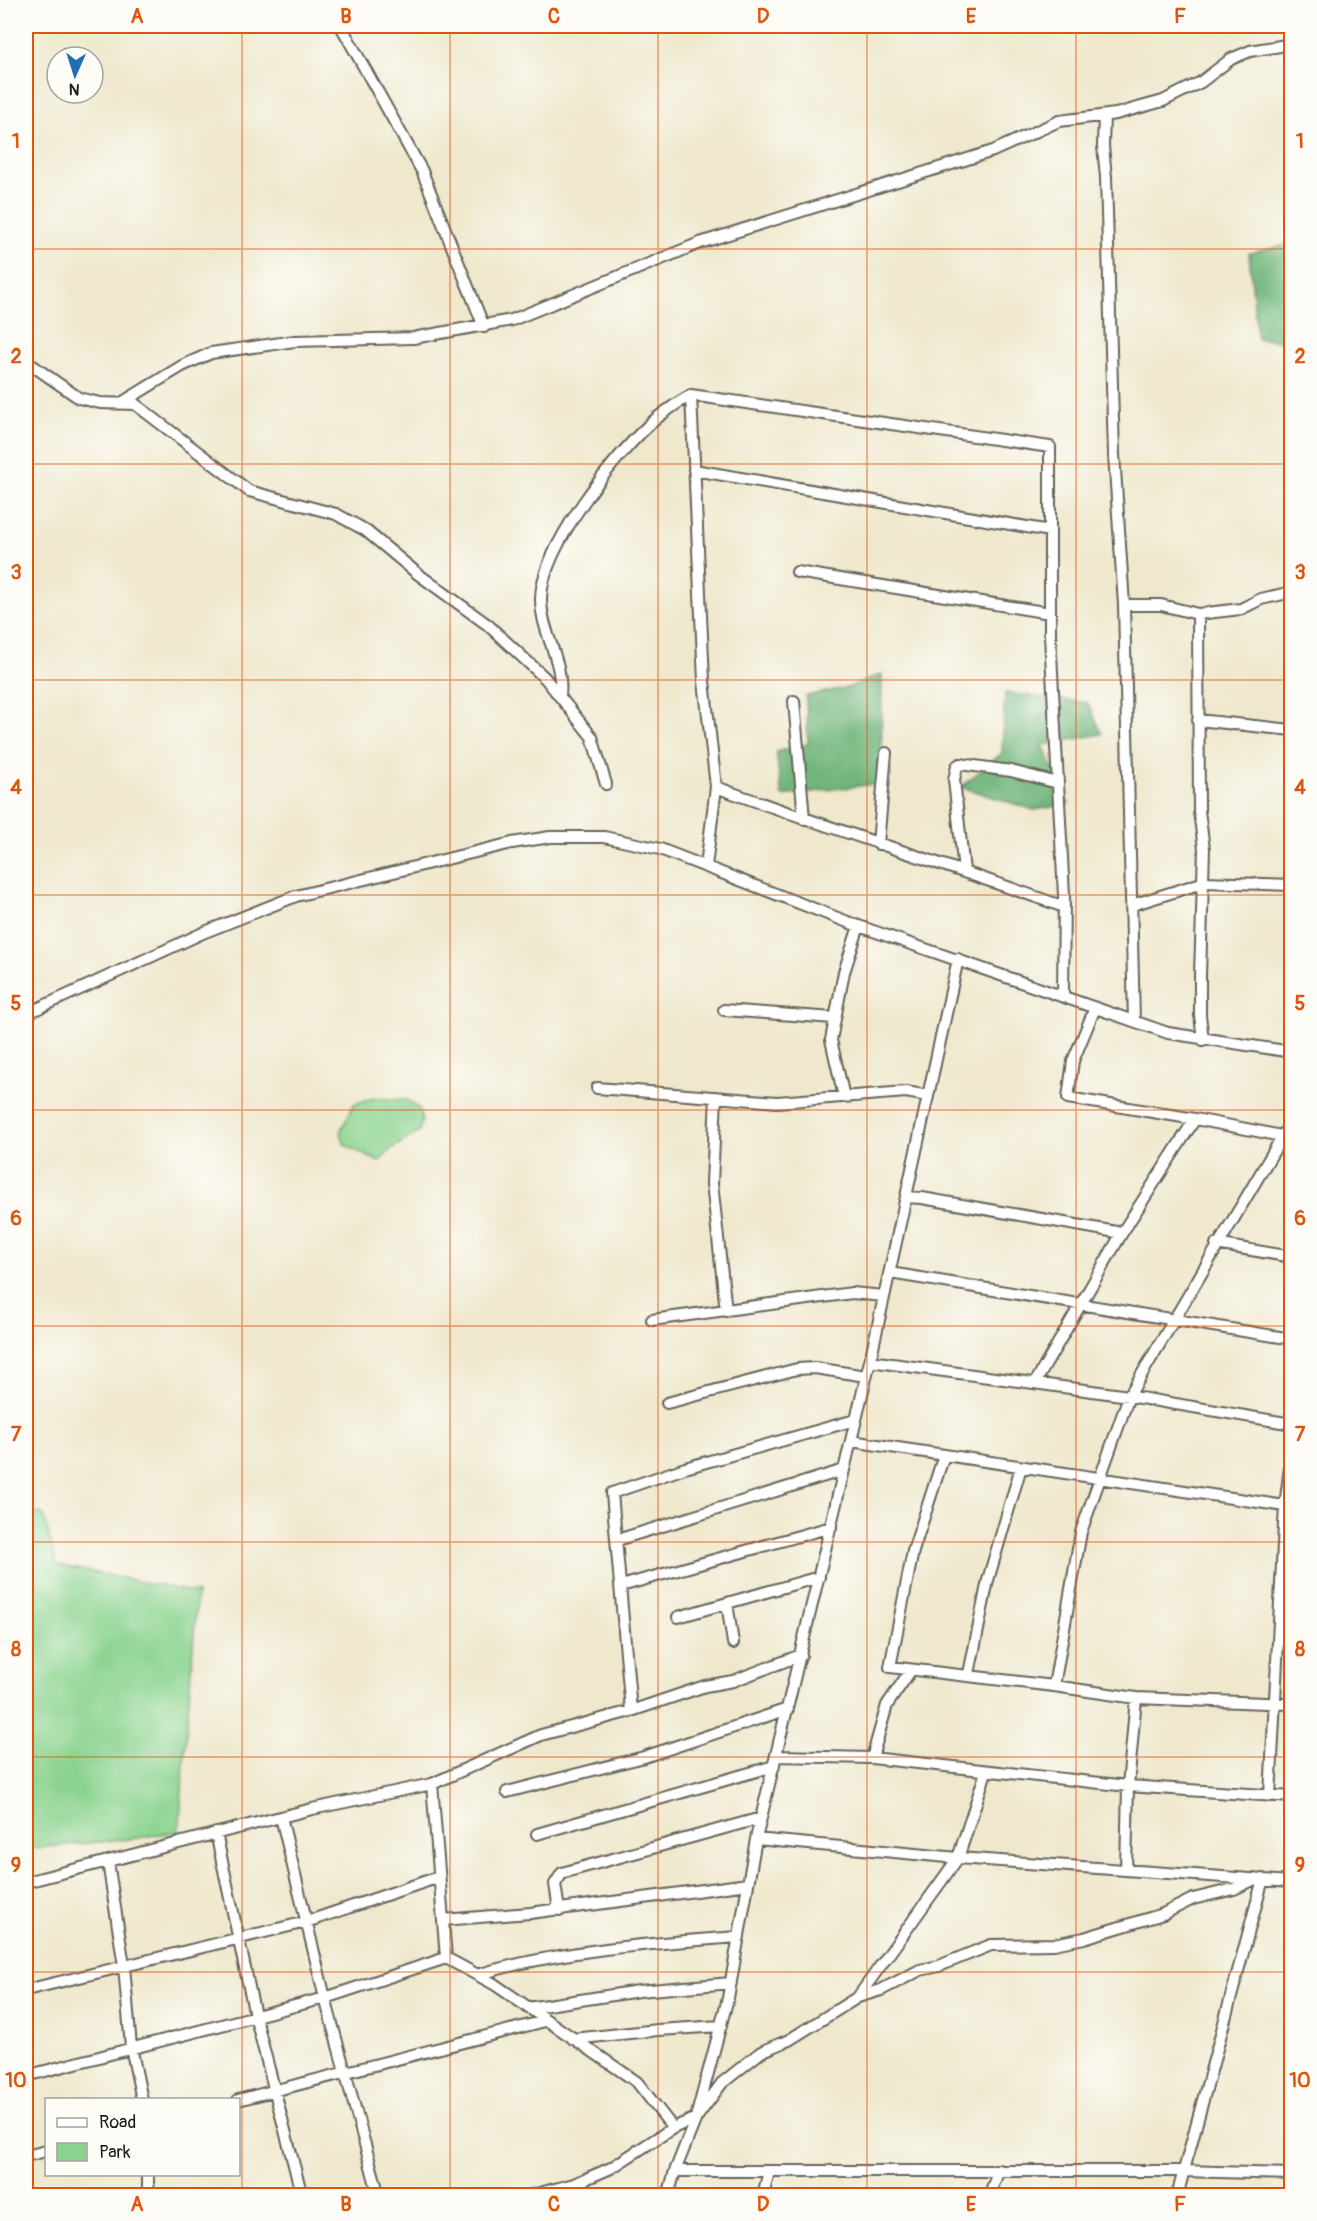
<svg xmlns="http://www.w3.org/2000/svg" width="1317" height="2221" viewBox="0 0 1317 2221" font-family="Pangolin,sans-serif">
  <style>
    .green { fill: #8ad38f; stroke: #537856; stroke-width: 1.5 }
    .forest { fill: #6fb57a; stroke: #46684b; stroke-width: 1.5 }
    .lines { fill: none; stroke-linecap: round; stroke-linejoin: round }
    .minor-casing { stroke: #66635a; stroke-width: 14 }
    .minor { stroke: #fff; stroke-width: 10 }
    .grid { fill: none; stroke: #de560d; stroke-width: 1.5; stroke-opacity: 0.55 }
    .neatline { fill: none; stroke: #de560d; stroke-width: 2 }
    .grid-label { font-size: 20px; text-anchor: middle; font-weight: bold; fill: #de560d }
  </style>
  <rect width="100%" height="100%" fill="#fdfcf7"/>
  <filter id="ink" filterUnits="userSpaceOnUse"><feTurbulence type="fractalNoise" baseFrequency=".0167" numOctaves="2"/><feDisplacementMap in="SourceGraphic" scale="12" xChannelSelector="R" yChannelSelector="G"/><feConvolveMatrix kernelMatrix="1 2 1 2 8 2 1 2 1" color-interpolation-filters="sRGB"/></filter>
  <filter id="wash" filterUnits="userSpaceOnUse"><feTurbulence type="fractalNoise" baseFrequency=".008" numOctaves="4" result="noise"/><feDisplacementMap in="SourceGraphic" scale="24" xChannelSelector="R" yChannelSelector="G"/><feGaussianBlur stdDeviation="1.35" result="paint"/><feColorMatrix in="noise" values="0 0 0 0 0 0 0 0 0 0 0 0 0 0 0 0 0 1.4 0 .05"/><feComposite in="paint" operator="in"/></filter>
  <g filter="url(#wash)">
    <rect width="100%" height="100%" fill="#efe8cd"/>
    <path class="green" d="M374 1098 408 1100 420 1110 422 1121 419 1132 391 1149 379 1162 345 1145 340 1132 354 1104Z
      M26 1512 43 1514 57 1565 197 1593 179 1831 131 1839 26 1849Z"/>
    <path class="forest" d="M1291 244V342L1257 339 1249 253Z
      M882 674 881 783 782 796 776 752 808 744 806 696 850 687Z
      M1005 693 1088 703 1102 734 1043 745 1069 804 1034 810 961 787 1002 753Z"/>
  </g>
  <g filter="url(#ink)">
    <g class="lines">
      <defs>
        <path id="minor" d="M341 26 422 171 484 327
          M1104 116 1103 146 1106 177 1114 454 1124 605 1134 1021
          M26 361 79 398 100 403 135 404 249 491 336 514 365 530 418 574 488 625 545 678 592 737 606 784
          M691 395 704 681 716 787
          M123 402 182 366 211 353 295 341 413 338 512 320 700 243 993 151 1059 121 1116 114 1163 101 1201 82 1231 59 1250 51 1292 44
          M694 470 1050 531
          M797 572 1050 613
          M1124 605H1161L1198 614 1241 609 1261 599 1292 592
          M1198 614 1199 811 1204 849 1200 975V1015L1203 1040
          M560 695C564 662 542 634 541 601 539 550 618 450 657 418 667 410 679 402 691 395L1050 447V635L1064 895 1063 996
          M794 701 804 819
          M1198 720 1292 730
          M878 844 886 753
          M706 866 716 787C831 829 948 865 1064 907
          M964 871 954 780 957 766 960 764 1011 771 1058 783
          M1132 905 1205 882 1292 885
          M1095 1008 1073 1061 1068 1098 1195 1119 1292 1138
          M724 1010 834 1018
          M26 1014 205 932 296 896 512 843 550 837H604L660 849 853 924 1168 1033 1292 1052
          M597 1088 777 1102 906 1092 928 1096
          M716 1097 712 1183 726 1311
          M844 1097 831 1040 844 972 859 926
          M1292 1120 1129 1396 1081 1532 1054 1686 1136 1698 1292 1704
          M906 1197 922 1198 1122 1233
          M1216 1244 1292 1257
          M890 1273 1292 1339
          M652 1320 852 1293 884 1296
          M870 1361 1129 1396 1292 1424
          M1035 1383 1122 1233 1195 1119
          M667 1403 797 1369 815 1368 866 1376
          M851 1441 1285 1506
          M944 1455 913 1551 890 1667 1054 1686
          M617 1540 844 1470
          M621 1586 831 1527
          M727 1603 733 1643
          M678 1617 819 1577
          M969 1674 988 1580 1021 1467
          M631 1711 612 1493 685 1468 855 1420
          M777 1756 872 1758 887 1705 911 1670
          M872 1758 1128 1786 1292 1797
          M432 1784 446 1958 494 1984 637 2082 673 2128
          M507 1792 644 1757 788 1709
          M1270 1796 1285 1506 1292 1452
          M281 1817 325 1998 379 2196
          M216 1833 255 2015 302 2196
          M537 1834 774 1766
          M756 1839 958 1858 986 1772
          M108 1862 124 1966 131 2047 142 2100
          M1126 1870 1128 1786 1136 1698
          M26 1882 312 1809 432 1784 541 1735 631 1711 705 1686 733 1681 801 1655
          M559 1910 555 1884 562 1873 761 1818
          M443 1920 530 1913 748 1884
          M477 1975C559 1950 653 1943 739 1937
          M26 1990 306 1922 439 1877
          M858 1997 958 1858 1292 1882
          M528 2008 639 1991 731 1983
          M573 2039 658 2030 721 2026
          M26 2076 325 1998 446 1958
          M238 2100 545 2021
          M26 2156 46 2151
          M675 2171H1183L1292 2174
          M148 2174V2196
          M528 2196 574 2184 611 2168 673 2128 696 2118 722 2083 761 2052 789 2040 858 1997 881 1990 920 1970 939 1966 991 1945 1054 1944 1084 1938 1163 1914 1193 1899 1234 1889 1255 1879
          M668 2196 675 2171 696 2118 728 1998 756 1839 870 1361 958 959
          M763 2196 769 2171
          M989 2196 999 2170
          M1177 2196 1263 1879"/>
      </defs>
      <use href="#minor" class="minor-casing"/>
      <use href="#minor" class="minor"/>
    </g>
  </g>
  <path class="grid" d="M242 26V2196M450 26V2196M658 26V2196M867 26V2196M1076 26V2196M26 249H1292M26 464H1292M26 680H1292M26 895H1292M26 1110H1292M26 1326H1292M26 1542H1292M26 1757H1292M26 1972H1292"/>
  <rect width="1317" height="2221" fill="none" stroke="#fdfcf7" stroke-width="66"/>
  <rect x="45" y="2098" width="195" height="78" fill="#fdfcf7" stroke="#a3a29f" stroke-width="1.5"/>
  <rect x="57" y="2118" width="30" height="9" fill="#ffffff" stroke="#a3a29f" stroke-width="1.5"/>
  <text x="99" y="2128" font-size="18" fill="#1c1c1c">Road</text>
  <rect x="57" y="2143" width="30" height="18" fill="#8ad38f" stroke="#a3a29f" stroke-width="1.5"/>
  <text x="99" y="2158" font-size="18" fill="#1c1c1c">Park</text>
  <g transform="translate(75 75) rotate(183)"><circle r="28" fill="#fdfcf7" stroke="#a3a29f" stroke-width="1.5"/>
  <path d="M0-4.5L10 22L0 15L-10 22Z" fill="#1f6fb2"/>
  <text y="-9" font-size="16" font-weight="bold" text-anchor="middle" fill="#1c1c1c">N</text>
  </g>
  <rect x="33" y="33" width="1251" height="2155" class="neatline"/>
  <g class="grid-label">
    <text x="137" y="23">A</text>
    <text x="346" y="23">B</text>
    <text x="554" y="23">C</text>
    <text x="763" y="23">D</text>
    <text x="971" y="23">E</text>
    <text x="1180" y="23">F</text>
    <text x="16" y="148">1</text>
    <text x="1300" y="148">1</text>
    <text x="16" y="363">2</text>
    <text x="1300" y="363">2</text>
    <text x="16" y="579">3</text>
    <text x="1300" y="579">3</text>
    <text x="16" y="794">4</text>
    <text x="1300" y="794">4</text>
    <text x="16" y="1010">5</text>
    <text x="1300" y="1010">5</text>
    <text x="16" y="1225">6</text>
    <text x="1300" y="1225">6</text>
    <text x="16" y="1441">7</text>
    <text x="1300" y="1441">7</text>
    <text x="16" y="1656">8</text>
    <text x="1300" y="1656">8</text>
    <text x="16" y="1872">9</text>
    <text x="1300" y="1872">9</text>
    <text x="16" y="2087">10</text>
    <text x="1300" y="2087">10</text>
    <text x="137" y="2211">A</text>
    <text x="346" y="2211">B</text>
    <text x="554" y="2211">C</text>
    <text x="763" y="2211">D</text>
    <text x="971" y="2211">E</text>
    <text x="1180" y="2211">F</text>
  </g>
</svg>
